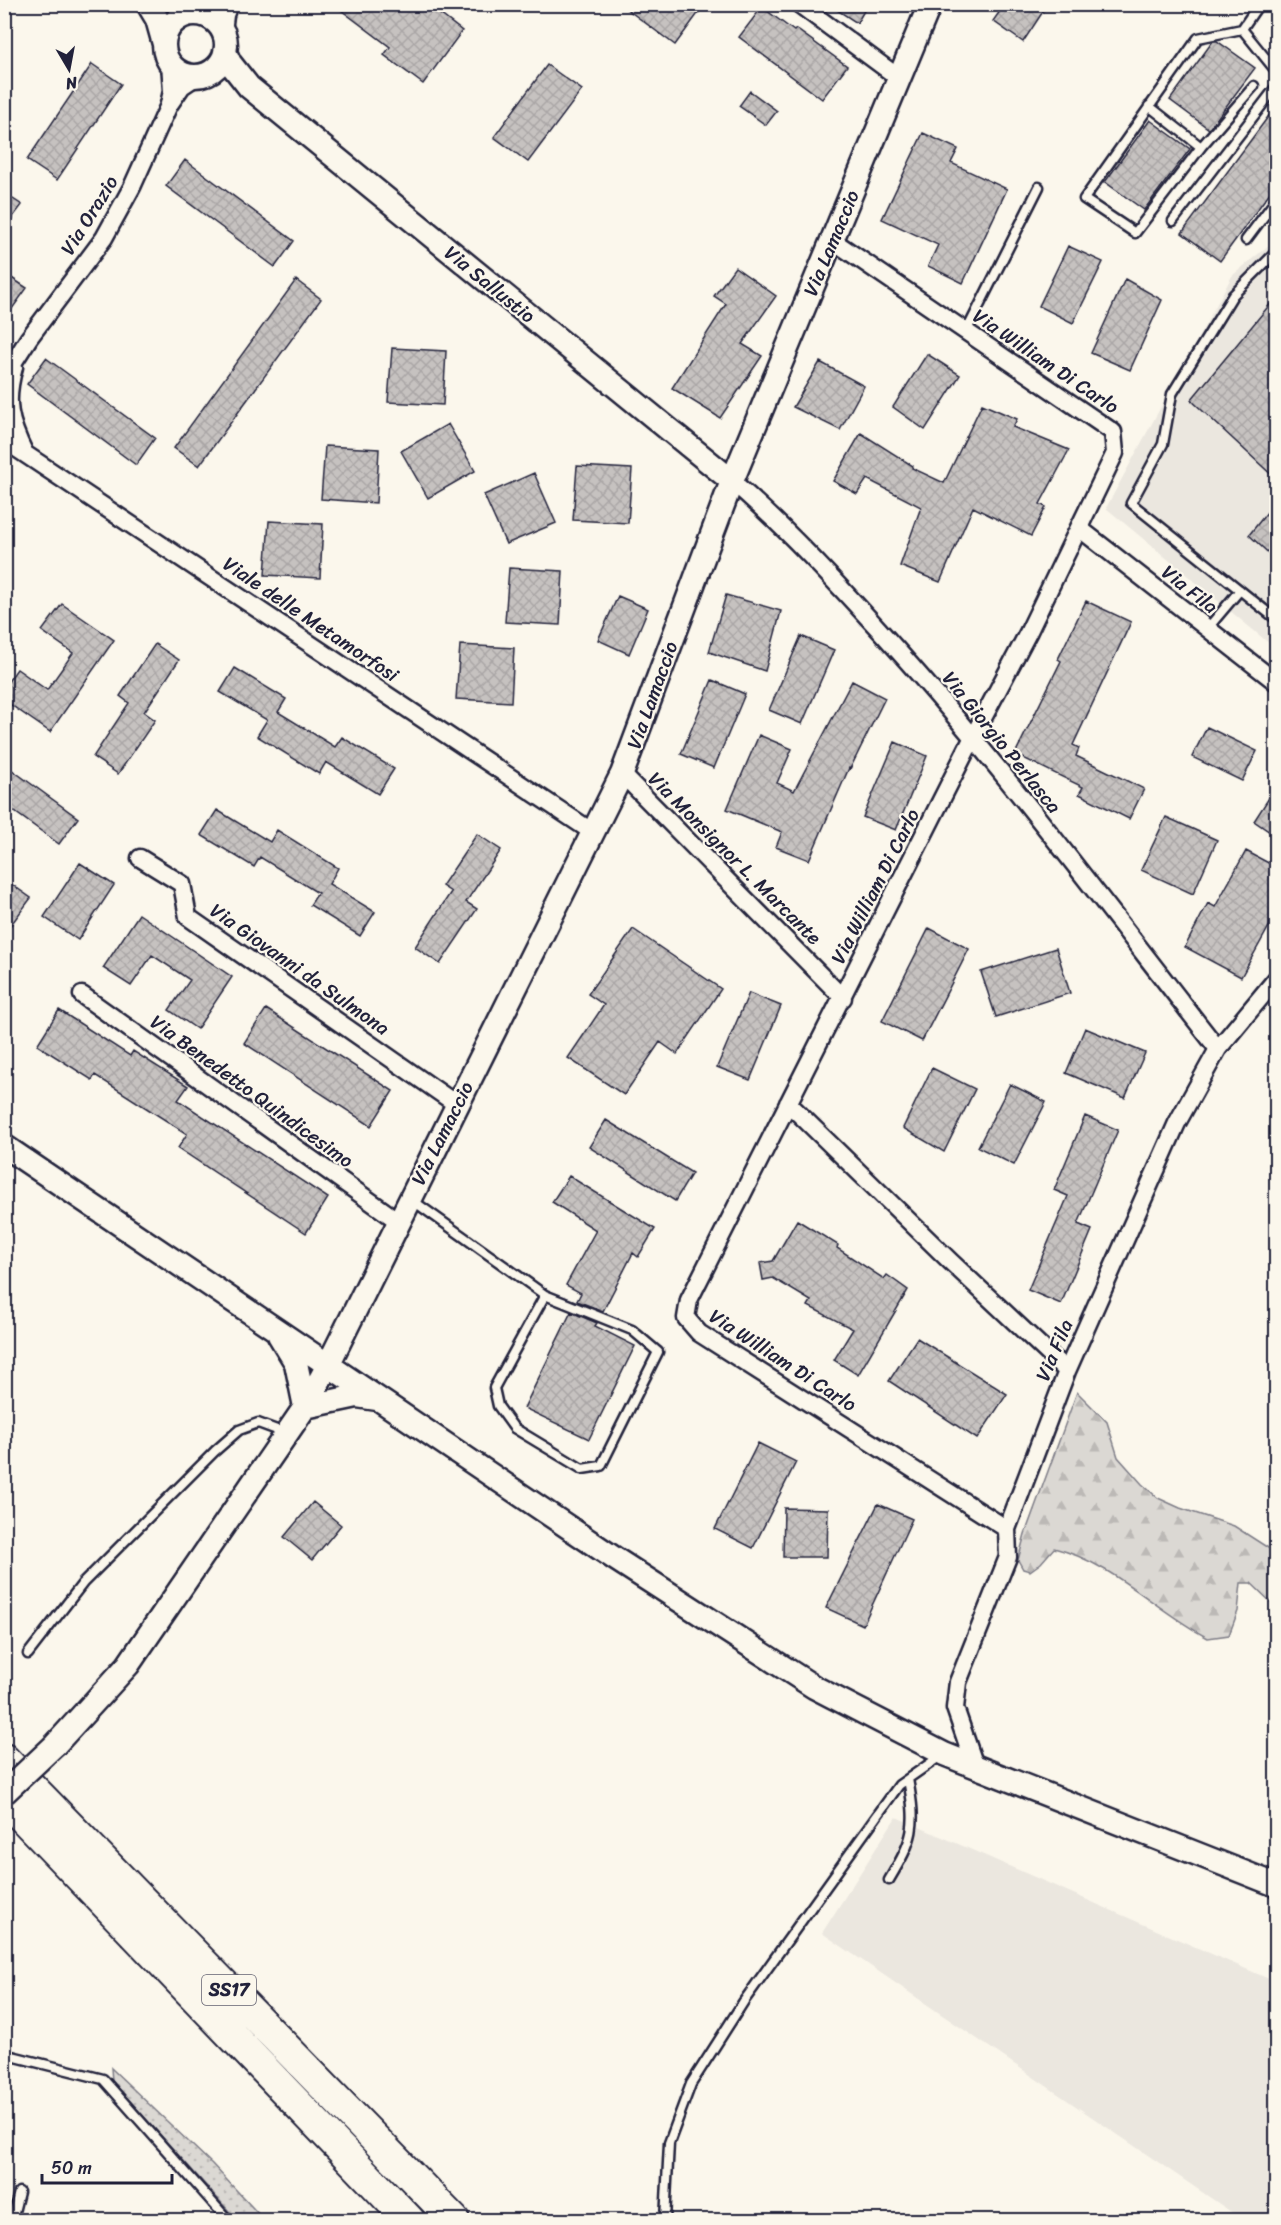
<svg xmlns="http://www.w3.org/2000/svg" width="1281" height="2225" viewBox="0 0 1281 2225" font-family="Sriracha,sans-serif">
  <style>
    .built { fill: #ebe7df }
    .grass { fill: url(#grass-dots); stroke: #7e7d87; stroke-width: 1.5 }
    .forest { fill: url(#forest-firs); stroke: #7e7d87; stroke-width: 1.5 }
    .building { fill: url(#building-cross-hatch); stroke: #22223b; stroke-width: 1.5 }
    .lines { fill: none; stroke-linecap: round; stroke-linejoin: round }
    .lane-casing { stroke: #22223b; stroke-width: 13 }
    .street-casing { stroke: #22223b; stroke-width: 21 }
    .secondary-casing { stroke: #22223b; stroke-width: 27 }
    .highway-casing { stroke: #22223b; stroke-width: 34 }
    .lane { stroke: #fbf7ec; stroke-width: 8 }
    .street { stroke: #fbf7ec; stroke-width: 16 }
    .secondary { stroke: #fbf7ec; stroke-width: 22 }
    .highway { stroke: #fbf7ec; stroke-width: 30 }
    .secondary-bridge-casing { stroke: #22223b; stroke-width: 27; stroke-linecap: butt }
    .secondary-bridge { stroke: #fbf7ec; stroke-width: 22 }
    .labels { text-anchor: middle; stroke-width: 4.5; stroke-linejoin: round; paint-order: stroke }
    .shield { fill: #fbf7ec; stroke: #636270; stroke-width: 1.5 }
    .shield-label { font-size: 18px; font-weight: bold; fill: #22223b }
    .street-label { font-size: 20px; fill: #22223b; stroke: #fbf7ec }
  </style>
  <defs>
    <pattern id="grass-dots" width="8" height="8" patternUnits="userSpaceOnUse" patternTransform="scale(1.5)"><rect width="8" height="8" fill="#dbd8d3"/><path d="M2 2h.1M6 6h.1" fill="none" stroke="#bcb9b6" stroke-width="1.8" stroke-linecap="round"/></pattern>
    <pattern id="forest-firs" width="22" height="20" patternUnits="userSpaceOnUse" patternTransform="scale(1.5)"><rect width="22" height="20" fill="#dbd8d3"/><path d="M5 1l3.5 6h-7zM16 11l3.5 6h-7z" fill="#bcb9b6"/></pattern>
    <pattern id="building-cross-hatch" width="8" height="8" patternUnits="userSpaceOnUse" patternTransform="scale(1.5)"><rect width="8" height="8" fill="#c6c2c0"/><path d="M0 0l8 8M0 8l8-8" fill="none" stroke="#aaa6a6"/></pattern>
  </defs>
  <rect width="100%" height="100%" fill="#fbf7ec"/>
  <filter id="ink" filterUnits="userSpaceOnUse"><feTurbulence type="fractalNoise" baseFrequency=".0167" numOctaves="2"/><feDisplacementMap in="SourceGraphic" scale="12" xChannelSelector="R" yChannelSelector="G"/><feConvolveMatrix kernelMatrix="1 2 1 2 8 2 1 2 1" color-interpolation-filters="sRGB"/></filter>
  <g filter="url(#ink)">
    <path class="built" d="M1276 239V649L1106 508 1232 276Z
      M896 1817 1276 1982V2220H1243L822 1933Z"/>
    <path class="grass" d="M111 2068 212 2164 264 2220H237L112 2081Z"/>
    <path class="forest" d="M1077 1392 1107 1422 1118 1457 1142 1484 1158 1498 1180 1508 1234 1526 1276 1553V1607L1251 1583H1241L1238 1611 1229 1635 1208 1638C1155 1610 1113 1563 1054 1548L1041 1563 1030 1571 1023 1569 1018 1560 1025 1534Z"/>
    <path class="building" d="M333 4H427L462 31 423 84 384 55 390 47Z
      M620 4H705L675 45Z
      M828 4H868L857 23Z
      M1005 4H1048L1023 42 993 21Z
      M762 7 794 31 796 29 847 66 822 99 739 37Z
      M1213 41H1217L1255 68 1209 129 1170 100Z
      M92 64 121 84 57 180 27 160Z
      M547 65 582 90 528 162 494 137Z
      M750 91 777 111 766 125 739 106Z
      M1276 106V184L1220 261 1182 233Z
      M1150 120 1190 149 1144 210 1105 182Z
      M923 133 958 149 951 163 1007 189 963 283 928 266 938 245 882 219Z
      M185 160 294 241 275 267 166 186Z
      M4 193 22 205 4 229Z
      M1068 246 1103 262 1073 323 1039 306Z
      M735 267 776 296 742 344 762 356 720 418 672 388 726 304 714 296Z
      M4 273 27 288 4 320Z
      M1125 279 1162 300 1130 370 1091 353Z
      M296 280 321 299 199 466 174 448Z
      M1276 297V479L1191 400Z
      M392 348 446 351 443 405 388 402Z
      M927 354 960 375 925 430 893 407Z
      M46 358 155 438 136 465 27 384Z
      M820 362 864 386 840 430 793 407Z
      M982 404 1017 419 1013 427 1069 450 1040 504 1046 507 1031 536 973 507 940 582 900 566 921 507 867 479 857 494 833 481 861 433 913 466 912 468 944 483Z
      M448 424 475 471 428 498 401 451Z
      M325 446 379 449 376 503 321 499Z
      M577 466 632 469 628 523 573 520Z
      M534 473 556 523 506 544 484 495Z
      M1276 501V560L1249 535Z
      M269 521 323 524 320 578 265 575Z
      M509 568 563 571 560 625 505 622Z
      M726 595 781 611 765 671 709 652Z
      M618 596 648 609 629 654 598 640Z
      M1086 601 1131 622 1073 745 1079 748 1076 756 1144 789 1129 819 1079 794 1083 787 1015 754 1061 661 1058 659Z
      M62 604 114 640 50 732 4 700V687L17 669 47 690 73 653 42 631Z
      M801 636 834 650 802 724 769 710Z
      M155 644 179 660 144 712 155 720 118 774 93 757 129 703 120 696Z
      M460 645 514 648 511 702 456 699Z
      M235 668 286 699 278 712 335 747 342 737 394 769 378 794 326 762 319 774 257 736 267 720 220 692Z
      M712 680 745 694 714 768 681 754Z
      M852 681 885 698 850 769 849 768 809 860 776 847 782 832 727 809 759 735 792 749 777 783 794 791Z
      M1207 727 1257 751 1242 781 1192 757Z
      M895 742 927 756 896 830 863 817Z
      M4 764 78 818 59 844 4 804Z
      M1276 787V836L1254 821Z
      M217 810 270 842 277 830 338 868 329 884 375 912 360 936 310 905 318 893 260 857 254 867 201 835Z
      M1166 817 1217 840 1193 894 1141 870Z
      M477 834 501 850 466 902 477 909 440 964 415 947 451 892 442 886Z
      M1246 851 1276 867V914L1241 977 1185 947 1208 903 1215 907Z
      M80 863 114 885 78 940 44 917Z
      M4 879 31 898 4 934Z
      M139 914 232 977 197 1029 169 1010 190 980 152 955 131 986 103 968Z
      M929 928 969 949 922 1041 882 1021Z
      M633 929 721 989 677 1054 660 1042 624 1095 568 1058 604 1005 588 994Z
      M1056 948 1070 993 996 1017 981 972Z
      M749 993 781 1006 750 1080 717 1067Z
      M266 1009 393 1091 371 1126 244 1043Z
      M59 1010 130 1056 133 1051 188 1086 178 1100 328 1198 306 1233 178 1148 187 1134 95 1075 92 1080 37 1045Z
      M1085 1028 1145 1053 1125 1098 1066 1073Z
      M932 1068 975 1089 944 1152 903 1128Z
      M1010 1084 1046 1102 1014 1165 978 1147Z
      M1085 1116 1118 1130 1078 1224 1092 1230 1061 1304 1028 1290 1068 1196 1054 1190Z
      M606 1120 692 1173 675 1201 589 1147Z
      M569 1176 655 1229 638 1257 633 1253 603 1311 577 1301 581 1293 566 1285 596 1230 552 1202Z
      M797 1220 838 1245 837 1248 884 1279 887 1275 908 1290 858 1375 834 1360 853 1329 808 1306 811 1301 773 1278 763 1280 760 1263 773 1261Z
      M571 1312 597 1323 595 1326 635 1346 589 1439 524 1408Z
      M917 1338 1007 1394 977 1439 889 1381Z
      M758 1443 796 1462 753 1548 715 1529Z
      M313 1502 341 1525 312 1560 284 1537Z
      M878 1504 912 1519 863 1625 826 1608Z
      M784 1508 828 1509 827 1557H783Z"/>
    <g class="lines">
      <defs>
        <path id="lane" d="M1242 29 1276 71
          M1254 86 1201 147 1135 233 1084 199 1198 38 1242 29 1259 4
          M1149 106 1201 147
          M1173 221 1276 87
          M1246 240 1276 200
          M1276 252 1233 295 1172 394 1163 444 1131 503 1276 619
          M966 332 1039 187
          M1207 629 1240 590
          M412 1200 545 1295 494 1388 498 1406 514 1428 582 1469 601 1466 658 1352 632 1330 545 1295
          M28 1654 83 1583 215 1451 239 1430 258 1423 285 1433
          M889 1880C914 1838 917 1828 908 1779
          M4 2054 103 2079 228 2220
          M12 2220 19 2192
          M665 2220 669 2143 691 2084 744 2001 899 1785 942 1755"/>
        <path id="street" d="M799 4 899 78
          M195 14 217 4
          M223 32 225 15 229 4
          M169 104 172 91 170 63
          M832 240 1113 432 1115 453 1029 631 973 737 689 1300 686 1318 699 1333 1007 1529
          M14 367C4 402 9 422 25 454
          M4 377 29 338 104 238 132 187 169 105 182 86 197 76
          M4 440 594 833
          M732 481C785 527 834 580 882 633 1002 765 1108 909 1218 1049
          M1079 528 1276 682
          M622 774 843 998
          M140 858 182 884 188 917 456 1104
          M82 995 398 1221
          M788 1103 950 1261 1067 1371
          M975 1766 955 1708 958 1682 1008 1557 1007 1529 1067 1371 1177 1123 1218 1049 1276 979"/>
        <path id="secondary" d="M148 4 157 19 164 44
          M164 45a31 31 0 1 1 62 0a31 31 0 1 1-62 0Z
          M225 52 230 63 249 87 732 481
          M4 1146 614 1558 814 1687 944 1754 1276 1885
          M279 1335 296 1363 305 1407
          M305 1407 357 1396 377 1399
          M55 1745 128 1665 305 1407 328 1365 622 774 732 481 930 4"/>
        <path id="highway" d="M4 1759 454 2220
          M4 1798 409 2220"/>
      </defs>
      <use href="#lane" class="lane-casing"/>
      <use href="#street" class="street-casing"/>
      <use href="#secondary" class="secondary-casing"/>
      <use href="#highway" class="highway-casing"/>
      <use href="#lane" class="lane"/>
      <use href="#street" class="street"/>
      <use href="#secondary" class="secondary"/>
      <use href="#highway" class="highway"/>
      <defs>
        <path id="secondary-bridge" d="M4 1793 55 1745"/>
      </defs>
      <use href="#secondary-bridge" class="secondary-bridge-casing"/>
      <use href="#secondary-bridge" class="secondary-bridge"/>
    </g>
  </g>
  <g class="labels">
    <rect class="shield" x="202" y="1975" width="54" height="30" rx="4.5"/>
    <g class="shield-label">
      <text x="229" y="1996">SS17</text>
    </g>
    <g class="street-label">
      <text transform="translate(89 215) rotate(-58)" y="7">Via Orazio</text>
      <text transform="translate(831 243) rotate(-67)" y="7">Via Lamaccio</text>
      <text transform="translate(490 284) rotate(39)" y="7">Via Sallustio</text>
      <text transform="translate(1046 361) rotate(34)" y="7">Via William Di Carlo</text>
      <text transform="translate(1190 589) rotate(38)" y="7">Via Fila</text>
      <text transform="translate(311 619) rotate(34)" y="7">Viale delle Metamorfosi</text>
      <text transform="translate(652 695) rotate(-70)" y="7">Via Lamaccio</text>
      <text transform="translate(1002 742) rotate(51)" y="7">Via Giorgio Perlasca</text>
      <text transform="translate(735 858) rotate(45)" y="7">Via Monsignor L. Marcante</text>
      <text transform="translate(875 886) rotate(-63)" y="7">Via William Di Carlo</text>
      <text transform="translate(300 969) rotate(35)" y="7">Via Giovanni da Sulmona</text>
      <text transform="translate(252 1091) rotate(36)" y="7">Via Benedetto Quindicesimo</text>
      <text transform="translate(442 1133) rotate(-63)" y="7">Via Lamaccio</text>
      <text transform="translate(1054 1350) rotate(-67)" y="7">Via Fila</text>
      <text transform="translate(783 1360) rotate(33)" y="7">Via William Di Carlo</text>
    </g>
  </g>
  <rect width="1281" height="2225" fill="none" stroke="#fbf7ec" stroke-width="24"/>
  <rect x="12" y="12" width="1257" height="2201" fill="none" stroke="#22223b" stroke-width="2" filter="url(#ink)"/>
  <g transform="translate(69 69) rotate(170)" stroke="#fbf7ec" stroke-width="4.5" paint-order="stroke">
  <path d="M0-4.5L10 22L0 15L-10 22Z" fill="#22223b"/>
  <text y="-9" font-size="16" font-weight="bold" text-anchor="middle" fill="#22223b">N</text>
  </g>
  <path d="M42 2174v9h130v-9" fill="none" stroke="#22223b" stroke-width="3"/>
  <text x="51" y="2174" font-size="18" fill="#22223b" stroke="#fbf7ec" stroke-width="4.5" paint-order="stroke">50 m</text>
</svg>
